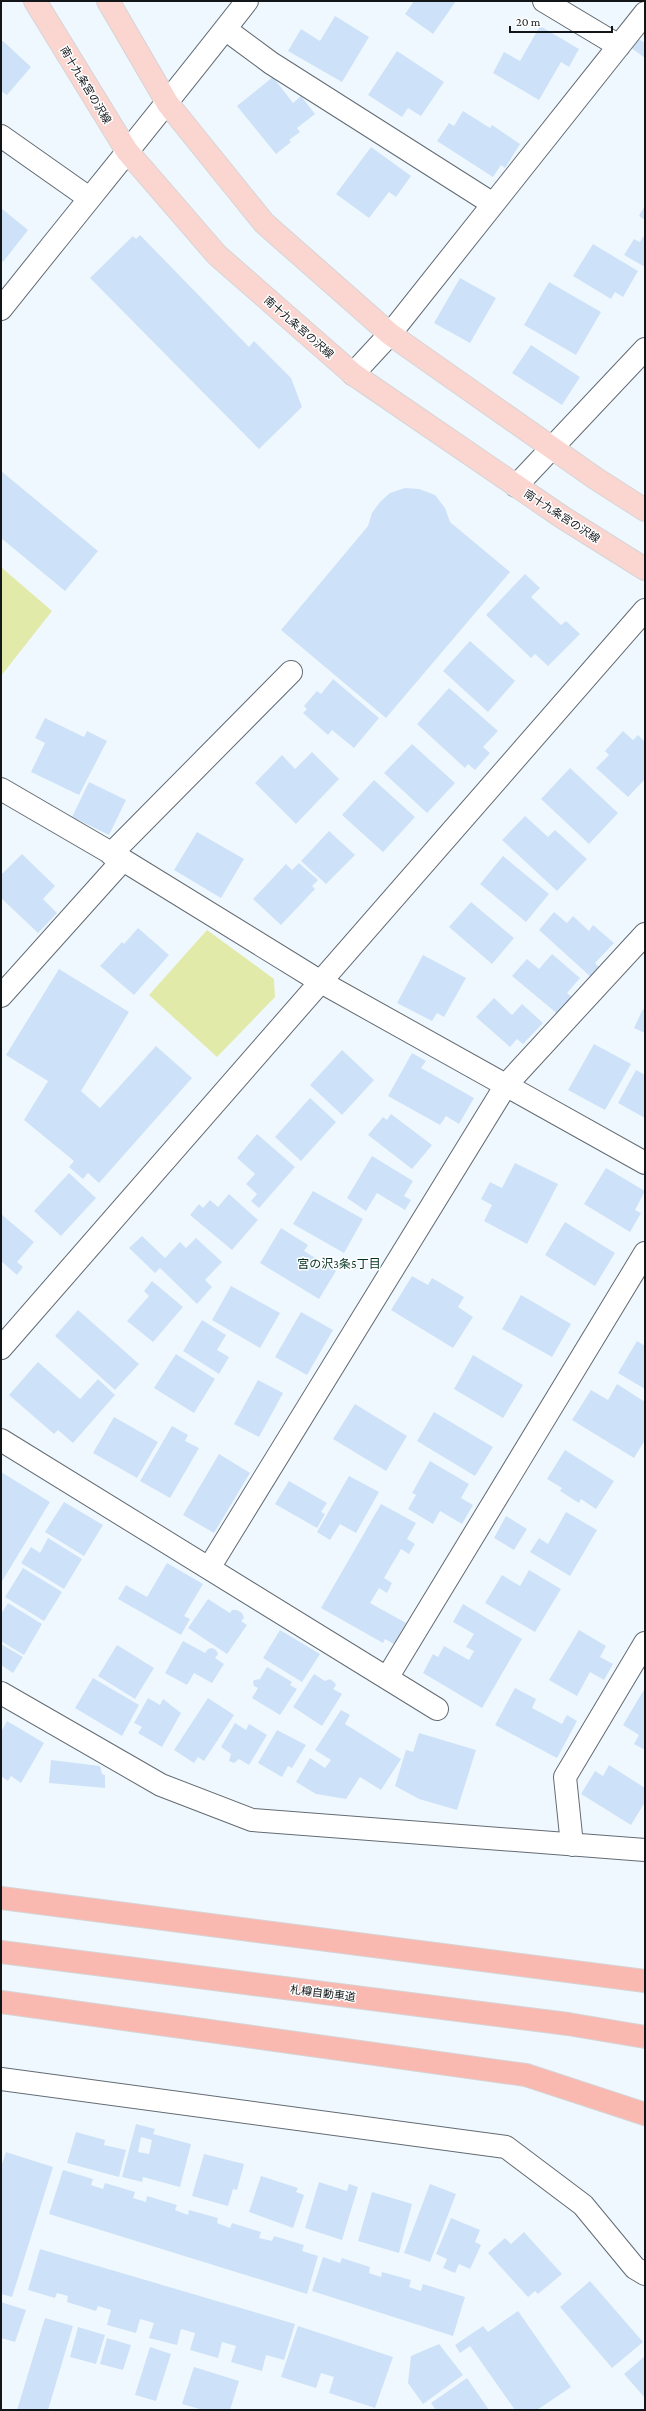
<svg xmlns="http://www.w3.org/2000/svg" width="646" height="2411" viewBox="0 0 646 2411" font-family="'Crimson Pro','Noto Sans JP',serif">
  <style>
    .green { fill: #e2eaa9 }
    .building { fill: #cde2f8; fill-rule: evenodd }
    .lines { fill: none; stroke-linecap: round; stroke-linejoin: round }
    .minor-casing { stroke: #636b73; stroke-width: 24 }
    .primary-casing { stroke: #d5d5d6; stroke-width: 24 }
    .motorway-casing { stroke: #d5d5d6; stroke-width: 24 }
    .minor { stroke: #fff; stroke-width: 22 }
    .primary { stroke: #fbd5d0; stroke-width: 22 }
    .motorway { stroke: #f9b9b1; stroke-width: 22 }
    .labels { text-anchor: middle; stroke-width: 3; stroke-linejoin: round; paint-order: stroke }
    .street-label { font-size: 11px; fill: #131619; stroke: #fff }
    .neighbourhood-label { font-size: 12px; fill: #023220; stroke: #fff }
  </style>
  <rect width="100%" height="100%" fill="#f0f8ff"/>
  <path class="green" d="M1 567 52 611 1 676Z
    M207 930 274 979 275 997 217 1057 149 995Z"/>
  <path class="building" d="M414 1H456L433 34 405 14Z
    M335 16 369 37 342 82 288 51 301 29 320 41Z
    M540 26 579 49 569 67 561 62 539 100 493 73 504 52 520 61Z
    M637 38 645 43V58L630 47Z
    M3 41 31 67 7 95 1 91V43Z
    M397 51 444 82 421 116 408 108 402 117 368 95Z
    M273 77 293 103 301 96 315 114 297 128 300 132 289 140 291 142 276 154 237 106Z
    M463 111 490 128 492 125 520 144 505 168 501 165 493 177 437 141 449 123 454 126Z
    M371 147 411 176 396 197 389 192 369 218 336 194Z
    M645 205V220L639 216Z
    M1 208 28 230 3 262 1 260Z
    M645 234V267L624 255 634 239 640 242Z
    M140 235 249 347 254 341 291 378 302 407 259 449 90 278 133 236 136 239Z
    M593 244 638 271 623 297 615 292 611 299 573 276Z
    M460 278 496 298 470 343 434 323Z
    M549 282 601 312 576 355 524 325Z
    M531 345 580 377 562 405 512 373Z
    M1 471 98 551 65 591 1 538Z
    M405 488 419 489 435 495 445 508 450 522 510 572 386 718 281 630 368 526 372 513 380 502 390 493Z
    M525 574 540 588 531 597 561 625 566 621 580 634 548 666 535 654 531 658 486 615Z
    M470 641 515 681 488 712 443 671Z
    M333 679 379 718 354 748 332 730 328 735 303 713 307 709 304 706 317 691 321 694Z
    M449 688 498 731 483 747 490 753 475 770 468 764 465 768 417 724Z
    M45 718 84 737 87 731 107 741 79 795 31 772 45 743 35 738Z
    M623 731 633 740 638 735 645 742V779L628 797 596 768 609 755 605 751Z
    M412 744 455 783 427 813 384 773Z
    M312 752 339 779 296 824 255 783 282 755 295 769Z
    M570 768 618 813 589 844 541 799Z
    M374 780 415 817 383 852 342 815Z
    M89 782 126 800 109 835 72 817Z
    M525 816 548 837 555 830 587 859 557 891 502 840Z
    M329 831 355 855 326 884 301 861Z
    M197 832 244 859 221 898 174 870Z
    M22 854 55 886 43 899 57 913 38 933 1 898V875Z
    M503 856 549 894 526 922 480 884Z
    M299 863 318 880 312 886 315 889 281 925 253 899 286 864 292 870Z
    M471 902 514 938 492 964 449 927Z
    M554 912 567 923 573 916 589 931 593 925 614 943 595 963 601 969 592 978 539 930Z
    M138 928 169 955 134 995 100 966 122 942 124 944Z
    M552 954 580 978 567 993 574 999 560 1016 512 976 527 959 539 969Z
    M423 955 466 978 444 1017 437 1013 432 1021 397 1003Z
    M59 969 129 1012 81 1091 100 1108 156 1046 192 1078 99 1183 88 1173 83 1179 69 1167 74 1161 24 1120 48 1081 6 1055Z
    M494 998 512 1015 522 1004 543 1023 523 1044 517 1039 510 1047 476 1017Z
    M643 1009 645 1010V1033L634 1028Z
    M594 1044 631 1064 605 1110 568 1090Z
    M342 1050 374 1080 342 1115 310 1085Z
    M412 1053 426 1061 421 1068 474 1098 459 1124 446 1116 440 1125 388 1096Z
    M636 1070 645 1075V1118L618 1103Z
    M310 1098 336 1122 301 1161 275 1137Z
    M391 1114 432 1145 412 1169 368 1135 383 1117 387 1120Z
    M257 1134 295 1167 259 1208 251 1201 257 1194 246 1184 255 1174 237 1158Z
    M372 1156 413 1181 404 1196 411 1200 405 1210 377 1193 366 1211 347 1198Z
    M515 1163 558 1184 527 1244 484 1221 492 1205 481 1199 490 1182 502 1188Z
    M606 1168 645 1191 635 1210 641 1213 630 1232 584 1204Z
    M69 1173 96 1198 61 1236 34 1211Z
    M313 1191 363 1219 344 1253 293 1224Z
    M229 1194 258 1220 232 1250 190 1215 199 1204 203 1208 210 1200 218 1207Z
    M1 1214 34 1242 17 1262 23 1267 17 1275 1 1261Z
    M565 1222 615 1253 595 1286 545 1255Z
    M281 1228 308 1245 304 1251 336 1271 319 1299 260 1263Z
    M142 1236 165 1258 180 1242 186 1248 196 1238 222 1262 205 1280 212 1287 197 1304 160 1268 155 1273 129 1248Z
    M412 1276 428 1285 432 1278 464 1297 458 1307 473 1317 453 1348 391 1310Z
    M152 1281 183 1307 153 1342 127 1321 149 1296 144 1291Z
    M231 1286 280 1313 260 1348 212 1320Z
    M521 1295 571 1324 552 1357 502 1329Z
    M78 1310 139 1364 115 1390 55 1336Z
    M301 1312 333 1330 307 1375 275 1357Z
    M202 1320 226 1335 217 1350 229 1357 219 1374 183 1351Z
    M637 1341 645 1346V1389L618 1373Z
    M176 1354 215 1379 194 1413 154 1388Z
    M473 1355 523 1385 503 1418 454 1389Z
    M38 1362 80 1399 98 1379 115 1395 73 1443 58 1430 54 1434 9 1395Z
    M258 1380 283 1393 259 1437 234 1424Z
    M617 1384 645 1402V1440L634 1458 572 1420 591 1390 608 1400Z
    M355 1404 407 1436 386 1471 333 1439Z
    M434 1412 493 1447 475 1476 417 1441Z
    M114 1417 158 1442 137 1478 93 1453Z
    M172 1426 188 1435 185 1441 199 1448 170 1498 140 1481Z
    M565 1450 614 1481 596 1509 581 1499 579 1503 560 1491 562 1488 547 1479Z
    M219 1454 250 1473 214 1533 183 1515Z
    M430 1461 469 1484 461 1498 473 1505 462 1524 440 1511 433 1524 408 1509 416 1495 412 1493Z
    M1 1472 50 1502 1 1583Z
    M349 1476 379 1492 356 1533 340 1524 330 1540 317 1532Z
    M289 1481 327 1503 321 1512 325 1514 317 1528 275 1504Z
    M64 1502 103 1525 84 1556 45 1532Z
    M381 1504 416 1523 407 1539 415 1544 409 1554 401 1549 384 1578 392 1583 387 1593 379 1588 370 1603 406 1623 394 1644 385 1639 383 1643 321 1608Z
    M566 1512 597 1530 570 1576 530 1552 539 1538 548 1544Z
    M506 1516 527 1529 514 1550 494 1538Z
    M48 1538 82 1559 64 1589 21 1563 31 1547 40 1553Z
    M167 1563 203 1584 184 1616 190 1619 181 1635 118 1599 126 1585 147 1597Z
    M23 1568 62 1592 44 1621 5 1597Z
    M529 1570 561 1589 535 1632 485 1603 502 1575 520 1586Z
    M208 1599 230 1613 232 1610H237L242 1613 244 1618 241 1621 247 1625 227 1654 188 1628Z
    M8 1603 42 1624 24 1655 1 1641V1614Z
    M463 1604 522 1639 482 1708 423 1673 433 1654 438 1657 444 1646 469 1660 474 1651 466 1647 474 1634 453 1622Z
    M280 1630 320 1654 302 1682 263 1658Z
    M579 1630 606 1646 600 1657 613 1664 604 1680 590 1672 577 1696 549 1680Z
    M183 1641 205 1653 208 1649 212 1648 216 1650 218 1654 215 1658 224 1664 212 1683 194 1673 187 1685 165 1673Z
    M1 1644 23 1657 13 1673 1 1665Z
    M117 1645 154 1668 135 1699 98 1676Z
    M267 1667 292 1682 290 1685 297 1689 280 1715 252 1698 258 1688 254 1686 253 1682 254 1680 260 1679Z
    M314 1674 325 1681 330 1679 334 1682 336 1685 333 1689 342 1694 322 1726 293 1707Z
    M93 1678 139 1705 122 1736 75 1708Z
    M515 1688 536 1699 532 1708 562 1724 567 1715 577 1721 557 1758 495 1725Z
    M645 1688V1750L634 1744 639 1735 623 1725Z
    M148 1698 160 1705 163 1699 181 1713 162 1747 138 1733 142 1727 134 1723Z
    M208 1698 234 1715 204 1761 198 1757 194 1763 174 1750Z
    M341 1710 350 1715 345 1724 401 1759 381 1790 360 1777 346 1799 316 1794 296 1782 310 1758 325 1768 331 1760 315 1750Z
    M7 1721 44 1743 21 1783 11 1776 8 1781 1 1776V1732Z
    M235 1723 246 1730 249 1724 267 1735 249 1765 239 1759 234 1763 229 1761 231 1754 221 1747Z
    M277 1730 306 1745 292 1768 288 1766 282 1777 258 1763Z
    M419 1733 476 1750 457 1810 419 1799 395 1786 406 1750 413 1752Z
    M51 1760 100 1766 102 1774 105 1775V1788L49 1783Z
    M609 1765 645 1788V1802L631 1825 581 1794 595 1771 603 1776Z
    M136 2124 155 2129 153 2134 191 2144 180 2187 143 2177 142 2182 122 2177ZM141 2137 152 2140 149 2154 138 2152Z
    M76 2132 105 2140 104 2145 126 2150 119 2177 67 2163Z
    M6 2152 53 2167 12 2297 1 2294V2167Z
    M204 2154 244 2164 237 2190 233 2189 228 2206 192 2196Z
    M63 2170 93 2179 91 2185 103 2189 105 2183 135 2192 133 2198 146 2202 147 2196 177 2205 175 2210 188 2215 189 2210 218 2218 217 2223 230 2228 232 2223 261 2232 259 2238 272 2241 274 2236 304 2245 302 2251 318 2256 307 2294 49 2214Z
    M261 2176 298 2188 296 2192 304 2195 293 2228 249 2212Z
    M319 2182 347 2191 349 2184 358 2187 342 2240 305 2228Z
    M430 2184 456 2194 430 2262 404 2253Z
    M372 2192 412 2204 399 2253 358 2241Z
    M451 2218 480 2230 475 2242 481 2245 470 2269 459 2264 455 2273 443 2268 447 2259 436 2254Z
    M524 2232 562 2274 538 2294 535 2291 528 2297 488 2253 505 2238 511 2244Z
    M40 2249 295 2324 284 2360 266 2355 262 2371 231 2362 236 2346 222 2342 218 2358 190 2350 195 2333 181 2329 177 2345 149 2338 154 2323 140 2319 136 2333 107 2325 111 2310 98 2306 96 2311 67 2302 68 2296 57 2293 55 2298 28 2290Z
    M323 2257 340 2263 342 2258 370 2267 369 2273 381 2277 382 2272 411 2280 409 2287 421 2291 423 2284 465 2297 453 2336 312 2291Z
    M590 2281 643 2342 612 2368 560 2307Z
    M1 2302 26 2310 15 2342 1 2338Z
    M518 2311 571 2387 537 2410H515L470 2346 460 2353 455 2345 483 2326 488 2332Z
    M45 2318 73 2326 48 2410H17Z
    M298 2326 393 2357 375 2408 329 2393 334 2377 321 2373 316 2388 281 2377Z
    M78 2327 105 2335 96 2364 70 2357Z
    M107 2338 131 2345 123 2370 100 2364Z
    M439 2344 463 2375 423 2404 408 2383 411 2356Z
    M150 2347 171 2354 156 2401 135 2395Z
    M645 2356V2398L624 2374Z
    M194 2367 239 2381 230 2410H203L182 2404Z
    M467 2378 489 2410H436L431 2403Z"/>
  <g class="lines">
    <defs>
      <path id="minor" d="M544 1 619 46
        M225 29 271 63 493 204
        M1 136 89 198
        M1 309C83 206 166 105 247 1
        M353 374 390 334 645 13
        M516 486 645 349
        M1 789 123 860 321 982 645 1163
        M111 854 291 672
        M1 996 123 860
        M1 1348 645 610
        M1 1440 437 1709
        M209 1568 506 1085 645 934
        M387 1678 645 1253
        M1 1693 161 1785 252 1820 645 1850
        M572 1845 565 1777 645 1643
        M1 2079 506 2147 583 2205 635 2268 645 2274"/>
      <path id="primary" d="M35 1 127 151 217 255 353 374 562 517 645 569
        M108 1 168 104 264 223 390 334 595 478 645 510"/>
      <path id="motorway" d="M1 1898 645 1981
        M1 1952 568 2024 645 2037
        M1 2002 526 2075 645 2114"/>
    </defs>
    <use href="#minor" class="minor-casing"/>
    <use href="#primary" class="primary-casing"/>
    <use href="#motorway" class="motorway-casing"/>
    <use href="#minor" class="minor"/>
    <use href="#primary" class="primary"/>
    <use href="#motorway" class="motorway"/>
  </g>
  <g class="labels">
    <g class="street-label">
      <text transform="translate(86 85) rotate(59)" y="4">南十九条宮の沢線</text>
      <text transform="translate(299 327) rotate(41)" y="4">南十九条宮の沢線</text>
      <text transform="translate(562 516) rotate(33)" y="4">南十九条宮の沢線</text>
      <text transform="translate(323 1993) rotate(7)" y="4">札樽自動車道</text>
    </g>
    <g class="neighbourhood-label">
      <text x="339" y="1268">宮の沢3条5丁目</text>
    </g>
  </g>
  <rect width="646" height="2411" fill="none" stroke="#131619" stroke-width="4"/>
  <path d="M510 26v6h102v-6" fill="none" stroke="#131619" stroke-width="2"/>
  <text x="516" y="26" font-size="12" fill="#131619" stroke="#ffffff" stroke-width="3" paint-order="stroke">20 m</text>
</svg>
